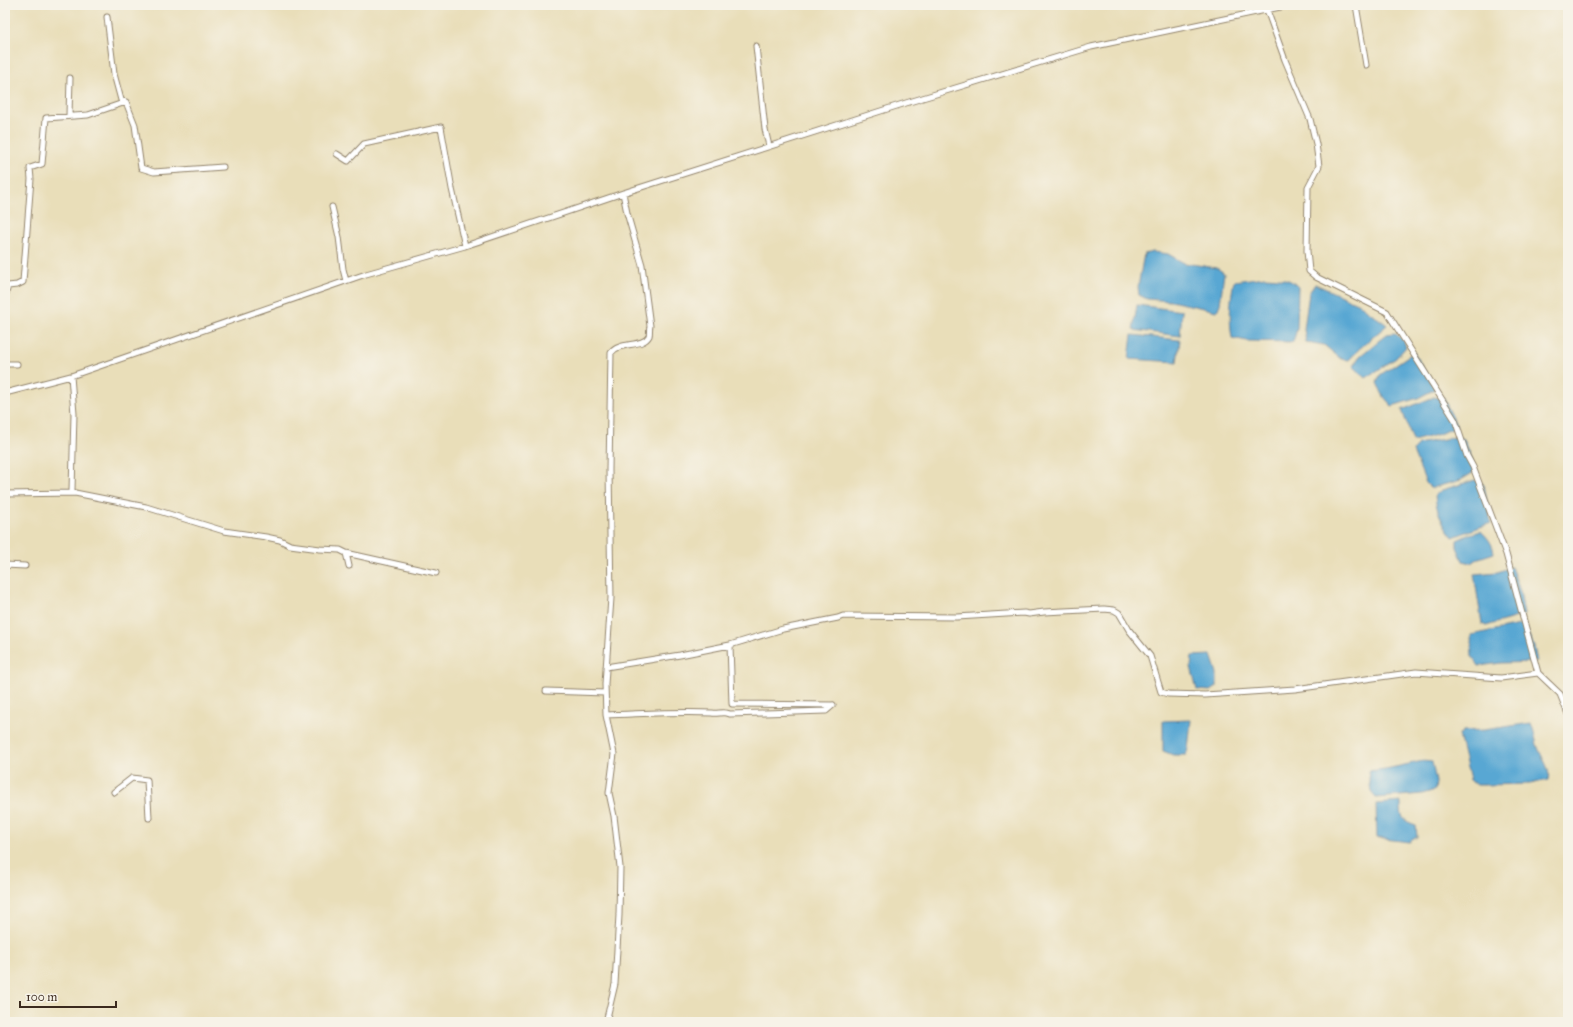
<svg xmlns="http://www.w3.org/2000/svg" width="1573" height="1027" viewBox="0 0 1573 1027" font-family="'IM FELL Great Primer',serif">
  <style>
    .water { fill: #59a7d3; stroke: #4a6878 }
    .lines { fill: none; stroke-linecap: round; stroke-linejoin: round }
    .street-casing { stroke: #92846c; stroke-width: 7 }
    .street { stroke: #fff; stroke-width: 5 }
  </style>
  <rect width="100%" height="100%" fill="#f7f3e8"/>
  <filter id="ink" filterUnits="userSpaceOnUse"><feTurbulence type="fractalNoise" baseFrequency=".025" numOctaves="2"/><feDisplacementMap in="SourceGraphic" scale="8" xChannelSelector="R" yChannelSelector="G"/><feConvolveMatrix kernelMatrix="1 2 1 2 8 2 1 2 1" color-interpolation-filters="sRGB"/></filter>
  <filter id="wash" filterUnits="userSpaceOnUse"><feTurbulence type="fractalNoise" baseFrequency=".012" numOctaves="4" result="noise"/><feDisplacementMap in="SourceGraphic" scale="16" xChannelSelector="R" yChannelSelector="G"/><feGaussianBlur stdDeviation="0.9" result="paint"/><feColorMatrix in="noise" values="0 0 0 0 0 0 0 0 0 0 0 0 0 0 0 0 0 1.4 0 .05"/><feComposite in="paint" operator="in"/></filter>
  <g filter="url(#wash)">
    <rect width="100%" height="100%" fill="#e9deb9"/>
    <path class="water" d="M1153 252 1168 254 1184 263 1217 268 1224 273 1220 304 1217 311 1171 301 1147 299 1139 295 1138 287 1144 254Z
      M1265 277C1277 278 1290 277 1298 287L1297 329 1293 342 1247 341 1232 338C1229 319 1230 300 1234 281Z
      M1315 284 1359 304 1387 325 1359 349 1349 360 1341 359 1324 345 1306 342 1304 329 1309 293Z
      M1137 305 1182 311 1180 336 1133 330Z
      M1395 333 1404 341 1406 347 1396 358 1366 378 1353 366 1360 356 1387 334Z
      M1132 335 1180 340 1177 362 1129 359Z
      M1414 352 1435 389 1418 398 1392 406 1384 397 1377 383 1380 375Z
      M1434 397 1444 399 1457 427 1436 435 1413 441 1402 410Z
      M1455 437 1464 439 1472 459 1474 472 1461 480 1431 488 1426 483 1413 451 1418 444Z
      M1475 480 1484 485 1491 523 1453 537C1443 525 1436 511 1435 495L1442 490Z
      M1481 531C1488 538 1493 544 1494 553L1479 558 1472 563 1463 561 1457 547V540L1470 534Z
      M1511 567 1520 591 1524 615 1486 626 1482 624 1474 574 1498 572Z
      M1524 624 1534 647 1537 662 1501 663 1479 666 1472 656 1471 635Z
      M1211 655 1217 673V687L1211 691 1197 690 1191 667 1192 656Z
      M1191 720 1188 749 1186 755H1173L1163 751V721Z
      M1531 723C1535 732 1535 741 1539 750 1543 760 1551 769 1548 780L1530 784 1483 785H1476L1470 780 1459 735 1463 731 1484 730Z
      M1423 761 1432 762 1436 782 1435 790 1422 794 1376 798 1371 792 1368 771 1386 769Z
      M1401 802C1401 817 1401 820 1416 825L1417 837 1409 842 1377 838 1376 804Z"/>
  </g>
  <g filter="url(#ink)">
    <g class="lines">
      <defs>
        <path id="street" d="M1356 5 1366 65
          M1267 10 1285 60 1310 119 1316 144 1319 166 1308 187 1307 251 1309 271 1316 277 1387 312 1455 420 1467 456 1473 467 1506 554 1538 673 1560 694 1568 714
          M107 17 114 74 121 100 126 102 135 125 141 168 154 172 223 167
          M756 46 765 129 769 146
          M69 115 70 78
          M337 154 348 161 364 144 441 127 452 189 465 246
          M332 207 339 237 343 269 346 281
          M5 296 8 286 17 285 23 282 31 179 30 168 42 164 46 118 88 115 126 102
          M5 364H17
          M71 376 74 414 72 490 75 493 146 507 224 531 266 537 280 540 290 545 320 549 340 550 346 553 349 566
          M5 393 71 376 366 274 465 246 623 193 906 103 1091 47 1290 5
          M5 494 75 493
          M346 553 436 573
          M5 565 25 566
          M730 645 732 704 833 705
          M606 667 680 655 730 645 783 629 838 618 843 616 957 617 1024 613 1029 614 1044 612 1104 609 1114 610 1119 613 1129 630 1150 656 1161 692 1168 694 1205 695 1295 689 1416 672 1501 678 1538 673
          M546 691 605 693
          M606 715C641 714 676 711 712 713 718 714 724 711 730 714L826 711 833 705
          M114 792 132 778 147 780 149 818
          M606 1022 615 984 619 915 620 867 614 816 609 793 614 754 606 715 605 684 611 598 609 470 611 353C619 341 643 348 649 336 650 333 649 329 650 326L642 265 627 213 623 193"/>
      </defs>
      <use href="#street" class="street-casing"/>
      <use href="#street" class="street"/>
    </g>
  </g>
  <rect width="1573" height="1027" fill="none" stroke="#f7f3e8" stroke-width="20"/>
  <path d="M20 1001v6h96v-6" fill="none" stroke="#3b2a1e" stroke-width="2"/>
  <text x="26" y="1001" font-size="12" fill="#3b2a1e" stroke="#f7f3e8" stroke-width="3" paint-order="stroke">100 m</text>
</svg>
